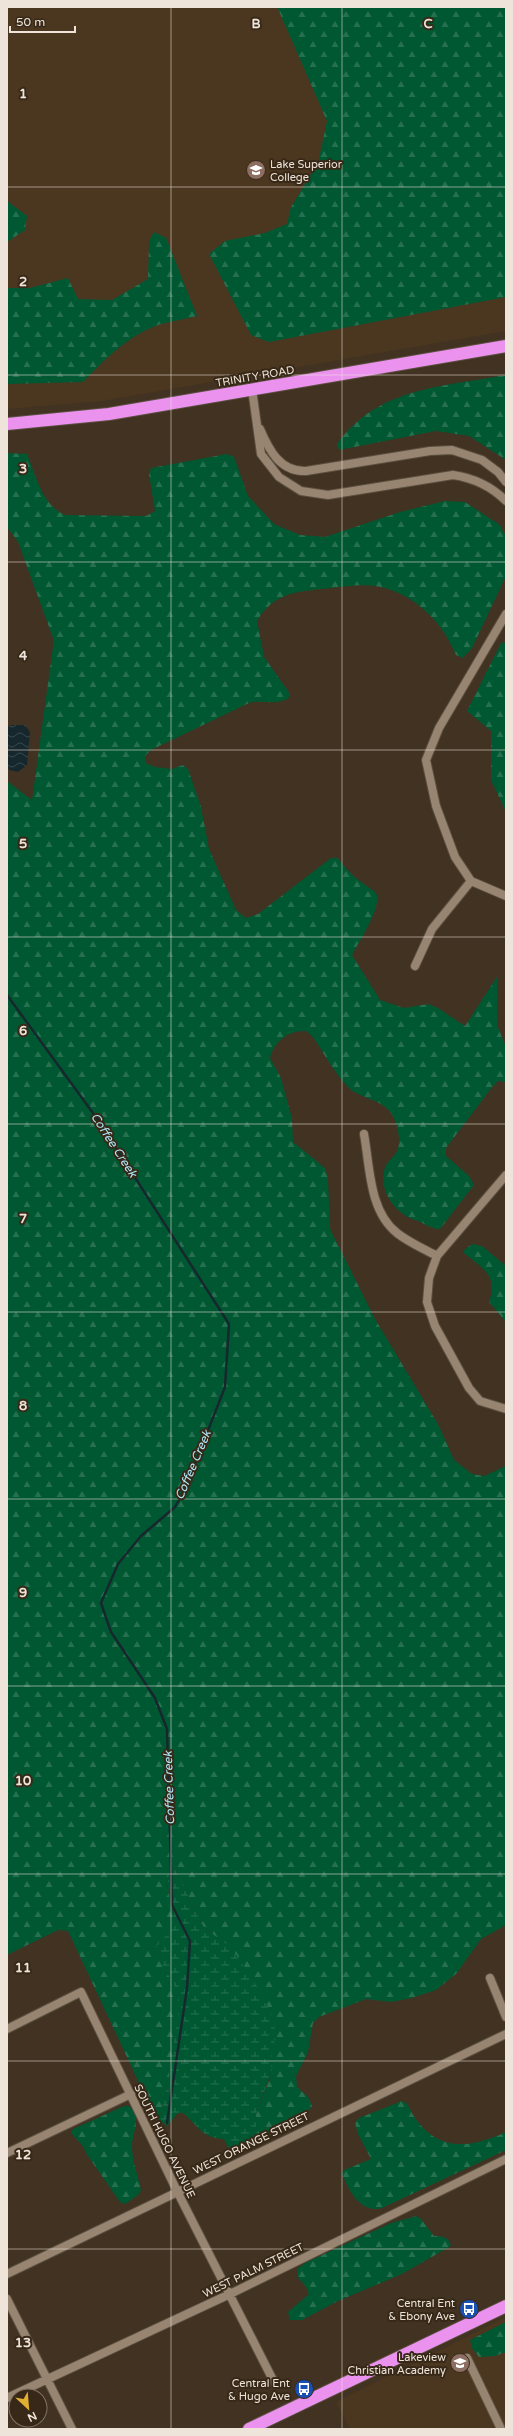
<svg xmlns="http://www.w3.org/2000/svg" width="513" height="2436" viewBox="0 0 513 2436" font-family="'Varela Round',sans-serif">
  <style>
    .built { fill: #4b3720 }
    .forest { fill: url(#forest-firs) }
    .wetland { fill: url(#wetland-marsh) }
    .water { fill: url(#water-waves) }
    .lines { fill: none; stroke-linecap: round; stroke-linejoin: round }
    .stream { stroke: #16282d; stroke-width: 2.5 }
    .minor-casing { stroke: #5b4f3f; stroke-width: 10 }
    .highway-casing { stroke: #5b4f3f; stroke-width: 14 }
    .minor { stroke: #978571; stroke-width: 8 }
    .highway { stroke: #ea92ee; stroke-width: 12 }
    .grid { fill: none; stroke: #eee4da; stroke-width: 1; stroke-opacity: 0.55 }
    .labels { text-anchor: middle; stroke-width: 4; stroke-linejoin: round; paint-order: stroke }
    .poi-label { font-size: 11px; fill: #eee4da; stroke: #372817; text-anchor: end }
    .street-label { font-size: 11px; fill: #eee4da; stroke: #372817 }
    .water-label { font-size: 12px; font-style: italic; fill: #ade8f8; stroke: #372817 }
    .grid-label { font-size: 13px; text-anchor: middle; font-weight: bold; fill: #eee4da; stroke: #372817; stroke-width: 4; stroke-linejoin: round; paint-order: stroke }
  </style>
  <defs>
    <pattern id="forest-firs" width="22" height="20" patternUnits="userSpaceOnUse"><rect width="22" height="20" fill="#005832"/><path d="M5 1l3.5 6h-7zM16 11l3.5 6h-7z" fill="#26704f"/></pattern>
    <pattern id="wetland-marsh" width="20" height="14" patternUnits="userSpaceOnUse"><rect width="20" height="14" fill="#005832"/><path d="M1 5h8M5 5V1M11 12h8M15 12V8" fill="none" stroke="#26704f"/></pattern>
    <pattern id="water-waves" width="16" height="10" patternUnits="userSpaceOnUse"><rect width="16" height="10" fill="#16282d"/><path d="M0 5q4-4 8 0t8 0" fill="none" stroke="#38474b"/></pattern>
  </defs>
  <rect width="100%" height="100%" fill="#413221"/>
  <path class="built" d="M7 7H505L506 331 102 401 7 409Z
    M504 2318 506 2324V2426L499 2429H350L336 2402Z"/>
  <path class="forest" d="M275 7H506V297L269 342 251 335 209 254 225 241 265 233 287 224 291 207 318 163 327 121 278 9Z
    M7 201 27 216 25 230 7 242Z
    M154 232 166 238 197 316C186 319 173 321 161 324 130 334 105 359 83 382L7 384V288H30L68 278 78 299 112 300 148 279 149 241Z
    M506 375V460L469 436 436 431 339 450 337 444C378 387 442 387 506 375Z
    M7 453 27 454C36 476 42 505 65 515L146 516 155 511 149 474 151 468 227 454 234 457 248 496 274 524 300 535 325 537 400 512 445 501 465 502 500 525 506 536V576L472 648 463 658 456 655C443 624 419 598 385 588 366 582 341 587 321 589 293 592 272 595 257 621L264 657 288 691 290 696C281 707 261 699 249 703L151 750 145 756 146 763 155 767 172 769 183 765 188 769 201 807 209 849 236 910 246 918 258 914 331 858H338C348 873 359 881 374 891 387 900 358 943 352 955L380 1000 404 1008 428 1004 438 1008 465 1026 497 977V1025L506 1047V1082L498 1081 493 1086 446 1148V1156L469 1176 474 1185 440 1229C430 1229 425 1223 415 1220 396 1214 379 1192 384 1171 386 1161 394 1158 397 1151 402 1142 397 1121 391 1113 381 1099 361 1099 349 1088 336 1076 323 1051 312 1036L306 1031C288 1030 274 1042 270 1058L281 1078 292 1119 293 1142 325 1168 328 1179 330 1229 375 1319 439 1426 454 1460 472 1474 484 1476 506 1466V1925L481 1939 456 1974 436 1990 412 1998 391 2002 366 1999 319 2017 313 2023 308 2052 296 2076 297 2087 308 2097 312 2106C301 2122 268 2132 250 2140L256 2127V2114L270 2078 272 2052 213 1934 204 1928 173 1865 167 1886 175 1922 163 1966C167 1974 176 1984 178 1993 183 2024 167 2088 159 2120L147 2100 68 1931 58 1930 7 1955V781L32 800 53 647V638L18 542 7 527Z
    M506 642V812L491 780V731L467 711 501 643Z
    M472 1244 482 1246 506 1266V1322L489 1302C499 1276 482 1268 464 1253V1250Z
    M402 2101C408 2102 410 2110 413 2115 437 2152 469 2149 506 2132V2150L382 2208C361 2214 349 2191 342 2174L344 2170 371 2159 358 2134 355 2123 359 2118Z
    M124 2106H129C143 2117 132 2132 132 2146 132 2162 138 2175 141 2190L138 2195 125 2204 120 2202 88 2156 82 2145 71 2133 73 2129Z
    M416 2216 421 2219 434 2236C443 2236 449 2237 451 2246L402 2274 338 2301 302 2320H290L288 2312 309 2294 306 2287 297 2276 298 2268 307 2262 391 2223Z
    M506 2322V2352L495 2356 479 2357 472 2348 470 2340Z"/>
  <path class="wetland" d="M173 1865 204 1928 231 1947 260 1991 274 2019 275 2039 271 2060 272 2070 256 2114V2127L250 2140 233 2149 228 2147 224 2139C202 2138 199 2127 183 2113H178L167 2126 159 2120 168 2082 178 2016V1992L163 1966 156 1945C185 1921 171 1918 168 1887 167 1881 169 1872 170 1866Z"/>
  <path class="water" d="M12 725H25L30 732 27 765 18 772 9 770 7 762V727Z"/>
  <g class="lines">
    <path class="stream" d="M7 995 98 1120 229 1324 225 1387 185 1489 175 1507 141 1536 118 1564 101 1603 111 1632 155 1698 167 1729 172 1905 190 1941 187 1988 167 2123"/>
    <defs>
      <path id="minor" d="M252 389 261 454 279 477 301 491 328 495 453 475C474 478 491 486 506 501
        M260 429C269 450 280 472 306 471L430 451 452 450 482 460 498 472 506 482
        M506 614 439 728 426 760 436 806 455 857 471 881 506 896
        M415 966 432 929 471 881
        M364 1134C370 1167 369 1211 397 1233 408 1242 424 1249 437 1256
        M506 1175 437 1256 429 1278 427 1302 435 1326 469 1388 480 1401 506 1409
        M490 1978 506 2017
        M7 2029 81 1992 177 2191 275 2384
        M7 2153 131 2094
        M7 2274 506 2034
        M7 2299 72 2429
        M467 2358 501 2429
        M7 2398 230 2294 506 2159"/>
      <path id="highway" d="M7 424 109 414 506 346
        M249 2429 506 2306"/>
    </defs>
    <use href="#minor" class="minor-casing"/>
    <use href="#highway" class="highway-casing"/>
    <use href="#minor" class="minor"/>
    <use href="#highway" class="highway"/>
  </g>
  <path class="grid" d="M171 7V2429M342 7V2429M7 187H506M7 375H506M7 562H506M7 750H506M7 937H506M7 1124H506M7 1312H506M7 1499H506M7 1686H506M7 1874H506M7 2061H506M7 2249H506"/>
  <defs>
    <symbol id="university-disc" viewBox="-11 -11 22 22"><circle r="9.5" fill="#8d6e63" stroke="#372817"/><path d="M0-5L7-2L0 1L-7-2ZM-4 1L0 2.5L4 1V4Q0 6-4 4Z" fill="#fff"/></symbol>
    <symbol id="bus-disc" viewBox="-11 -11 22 22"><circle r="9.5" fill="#1a4fb4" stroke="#372817"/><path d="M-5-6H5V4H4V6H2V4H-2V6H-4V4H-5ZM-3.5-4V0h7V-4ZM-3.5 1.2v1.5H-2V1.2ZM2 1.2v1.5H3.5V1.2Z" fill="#fff"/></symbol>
    <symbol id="school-disc" viewBox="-11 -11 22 22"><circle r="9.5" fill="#8d6e63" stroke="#372817"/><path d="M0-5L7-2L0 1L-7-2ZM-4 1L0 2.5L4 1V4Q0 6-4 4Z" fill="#fff"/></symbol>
  </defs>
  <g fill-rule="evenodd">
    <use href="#university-disc" x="245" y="159" width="22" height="22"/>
    <use href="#bus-disc" x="458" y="2298" width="22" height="22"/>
    <use href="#school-disc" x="449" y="2352" width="22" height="22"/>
    <use href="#bus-disc" x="293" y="2378" width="22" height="22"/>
  </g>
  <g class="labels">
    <g class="poi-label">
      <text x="270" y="168" text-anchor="start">Lake Superior<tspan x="270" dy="13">College</tspan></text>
      <text x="455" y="2307">Central Ent<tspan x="455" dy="13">&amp; Ebony Ave</tspan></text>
      <text x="446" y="2361">Lakeview<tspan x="446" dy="13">Christian Academy</tspan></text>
      <text x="290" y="2387">Central Ent<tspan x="290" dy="13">&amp; Hugo Ave</tspan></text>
    </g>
    <g class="street-label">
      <text transform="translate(255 376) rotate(-10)" y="4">TRINITY ROAD</text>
      <text transform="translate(165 2141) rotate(64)" y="4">SOUTH HUGO AVENUE</text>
      <text transform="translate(251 2143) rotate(-26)" y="4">WEST ORANGE STREET</text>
      <text transform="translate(253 2270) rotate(-26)" y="4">WEST PALM STREET</text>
    </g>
    <g class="water-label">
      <text transform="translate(114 1145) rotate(57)" y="4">Coffee Creek</text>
      <text transform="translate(193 1465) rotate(-67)" y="4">Coffee Creek</text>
      <text transform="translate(169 1788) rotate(-92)" y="4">Coffee Creek</text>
    </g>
  </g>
  <g class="grid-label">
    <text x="256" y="28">B</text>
    <text x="428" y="28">C</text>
    <text x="23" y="98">1</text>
    <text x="23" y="286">2</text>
    <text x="23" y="473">3</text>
    <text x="23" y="660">4</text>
    <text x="23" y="848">5</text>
    <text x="23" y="1035">6</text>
    <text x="23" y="1223">7</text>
    <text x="23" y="1410">8</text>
    <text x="23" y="1597">9</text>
    <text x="23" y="1785">10</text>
    <text x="23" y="1972">11</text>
    <text x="23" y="2159">12</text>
    <text x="23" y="2347">13</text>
  </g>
  <rect width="513" height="2436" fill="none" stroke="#eee4da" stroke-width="16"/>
  <g transform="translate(28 2408) rotate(154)"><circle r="19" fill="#372817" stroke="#807365"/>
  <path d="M0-3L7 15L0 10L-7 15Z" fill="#e1af34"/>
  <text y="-6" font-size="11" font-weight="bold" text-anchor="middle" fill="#eee4da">N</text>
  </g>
  <path d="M10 26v6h65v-6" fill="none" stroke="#eee4da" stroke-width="2"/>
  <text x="16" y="26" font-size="12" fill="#eee4da" stroke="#372817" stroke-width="3" paint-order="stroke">50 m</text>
</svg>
